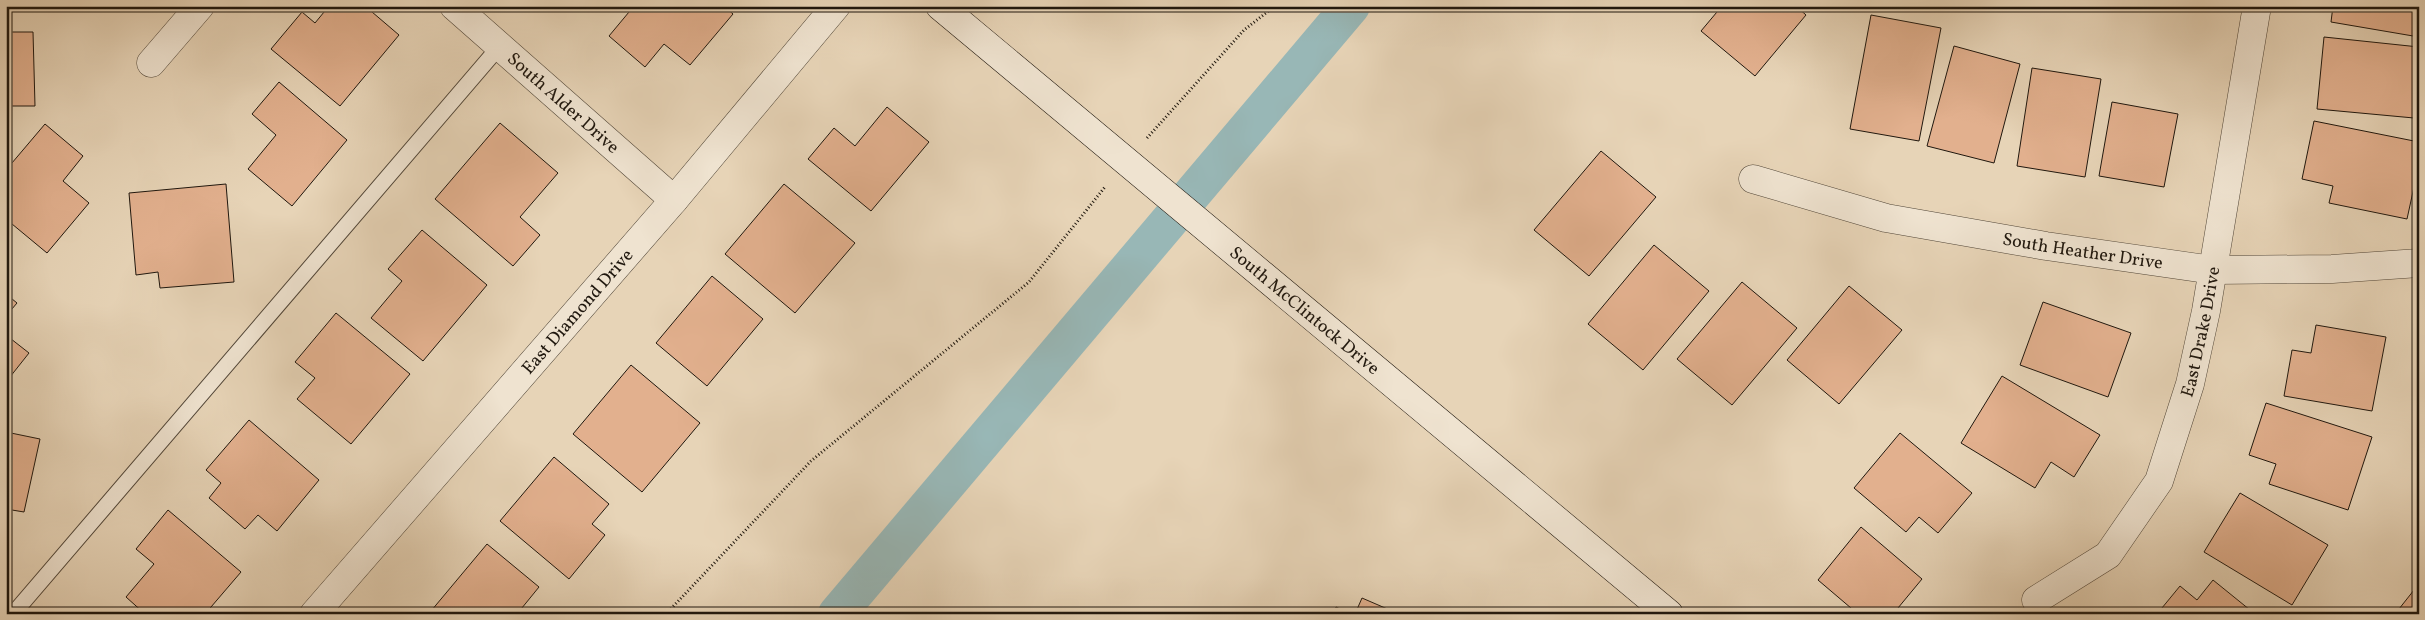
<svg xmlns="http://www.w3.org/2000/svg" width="2425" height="620" viewBox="0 0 2425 620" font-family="Vollkorn,serif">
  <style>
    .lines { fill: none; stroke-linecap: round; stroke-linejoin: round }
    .canal { stroke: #98b7b6; stroke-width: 38 }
    .building { fill: #e2b08e; stroke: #1f170e }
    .lane-casing { stroke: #514638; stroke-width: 17 }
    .street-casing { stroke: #514638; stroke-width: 29 }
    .secondary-casing { stroke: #1f170e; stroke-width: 29 }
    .path { stroke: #1f170e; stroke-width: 3; stroke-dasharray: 1 2.5; stroke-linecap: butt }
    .lane { stroke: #efe3d0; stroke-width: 15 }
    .street { stroke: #efe3d0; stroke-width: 28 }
    .secondary { stroke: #efe3d0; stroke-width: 28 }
    .labels { text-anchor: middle; stroke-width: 5; stroke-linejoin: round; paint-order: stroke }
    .street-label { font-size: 18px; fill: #1f170e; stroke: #efe3d0 }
  </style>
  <rect width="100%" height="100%" fill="#e7d4b7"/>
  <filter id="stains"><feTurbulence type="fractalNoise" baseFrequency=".004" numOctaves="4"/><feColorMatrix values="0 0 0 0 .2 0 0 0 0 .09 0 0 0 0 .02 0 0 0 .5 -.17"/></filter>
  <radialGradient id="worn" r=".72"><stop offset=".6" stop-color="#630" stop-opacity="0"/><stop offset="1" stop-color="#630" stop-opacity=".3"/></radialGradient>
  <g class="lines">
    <path class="canal" d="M837 614 1351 6"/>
  </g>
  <path class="building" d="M329 6H365L399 35 340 106 271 49 302 12 315 23Z
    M634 6H724L733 14 690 65 664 44 645 67 609 36Z
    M1722 6H1796L1806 15 1755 76 1701 31Z
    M2333 6H2419V37L2331 22Z
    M1871 15 1941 28 1919 141 1850 129Z
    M6 32H33L35 106H6Z
    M2324 37 2419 47V71L2414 118 2317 109Z
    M1954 46 2020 64 1994 163 1927 146Z
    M2032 68 2101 79 2085 177 2017 166Z
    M279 82 347 140 292 206 248 169 276 135 252 114Z
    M2112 102 2178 114 2164 187 2099 176Z
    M887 107 929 142 871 211 808 159 834 128 855 146Z
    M2314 121 2419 142V164L2407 219 2329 203 2333 186 2302 179Z
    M500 123 558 173 520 217 540 235 513 266 435 199Z
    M45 124 83 156 63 181 89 203 47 253 6 219V170Z
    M1601 151 1656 197 1589 276 1534 230Z
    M226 184 234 282 160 288 158 272 136 275 129 193Z
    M784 184 855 243 795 313 725 254Z
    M422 230 487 285 423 361 371 318 402 281 388 269Z
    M1654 245 1709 291 1643 370 1588 324Z
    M712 276 763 319 707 386 656 343Z
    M1742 282 1797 328 1732 405 1677 359Z
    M1849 286 1902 330 1839 404 1787 360Z
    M6 294 17 303 6 316Z
    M2043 302 2131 333 2108 397 2020 365Z
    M336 313 410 374 351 444 297 399 315 378 295 362Z
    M2316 325 2386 337 2372 411 2284 396 2292 350 2311 353Z
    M6 335 29 353 6 382Z
    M631 365 700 423 642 492 573 434Z
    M2002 376 2100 435 2074 477 2051 462 2035 488 1961 443Z
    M2266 403 2372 437 2348 510 2269 484 2276 464 2249 455Z
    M249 420 319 480 277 531 258 515 245 529 209 498 221 483 206 470Z
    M6 432 40 439 24 512 6 509Z
    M1900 433 1972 493 1938 533 1919 517 1906 532 1854 488Z
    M554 457 609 504 592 524 605 535 569 579 500 521Z
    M2240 493 2328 545 2292 605 2204 552Z
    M168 510 241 572 205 614H145L126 597 154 564 136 549Z
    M1861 527 1922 579 1893 614H1858L1818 580Z
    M487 544 539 587 517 614H435L431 611Z
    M2213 580 2255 614H2157L2180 586 2197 600Z
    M2414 590 2419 593V614H2395Z
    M1362 598 1399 614H1355Z
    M1336 607 1350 614H1333Z"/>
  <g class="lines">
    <defs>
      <path id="lane" d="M13 614 499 47"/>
      <g id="street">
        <path id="s1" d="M454 6 674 200"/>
        <path d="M151 63 200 6"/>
        <path id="s2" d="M1753 179 1886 218 2046 246 2213 270 2332 269 2419 263"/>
        <path id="s3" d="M2036 600 2108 555 2159 481 2190 384 2206 311 2257 6"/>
        <path id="s4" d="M314 614 674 200 836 6"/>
      </g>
      <g id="secondary">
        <path id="s5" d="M940 6 1669 614"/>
      </g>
    </defs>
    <use href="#lane" class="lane-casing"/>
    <use href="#street" class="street-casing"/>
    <use href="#secondary" class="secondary-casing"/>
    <path class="path" d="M1147 138 1244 30 1275 6
      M666 614 811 461 1029 282 1105 187"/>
    <use href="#lane" class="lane"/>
    <use href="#street" class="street"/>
    <use href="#secondary" class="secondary"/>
  </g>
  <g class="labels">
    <g class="street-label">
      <text dy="6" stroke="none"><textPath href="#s1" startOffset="146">South Alder Drive</textPath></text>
      <text dy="6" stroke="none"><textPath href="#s2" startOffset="338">South Heather Drive</textPath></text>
      <text dy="6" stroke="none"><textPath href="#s5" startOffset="475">South McClintock Drive</textPath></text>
      <text dy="6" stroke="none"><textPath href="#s4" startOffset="401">East Diamond Drive</textPath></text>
      <text dy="6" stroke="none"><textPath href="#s3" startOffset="330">East Drake Drive</textPath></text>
    </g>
  </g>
  <rect width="2425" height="620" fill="none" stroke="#e7d4b7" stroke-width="25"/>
  <rect x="8" y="8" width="2410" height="605" fill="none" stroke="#1f170e" stroke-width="2.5"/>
  <rect x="12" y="12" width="2400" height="595" fill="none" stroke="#1f170e"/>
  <rect width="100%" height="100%" filter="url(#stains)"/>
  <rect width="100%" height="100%" fill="url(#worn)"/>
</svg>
